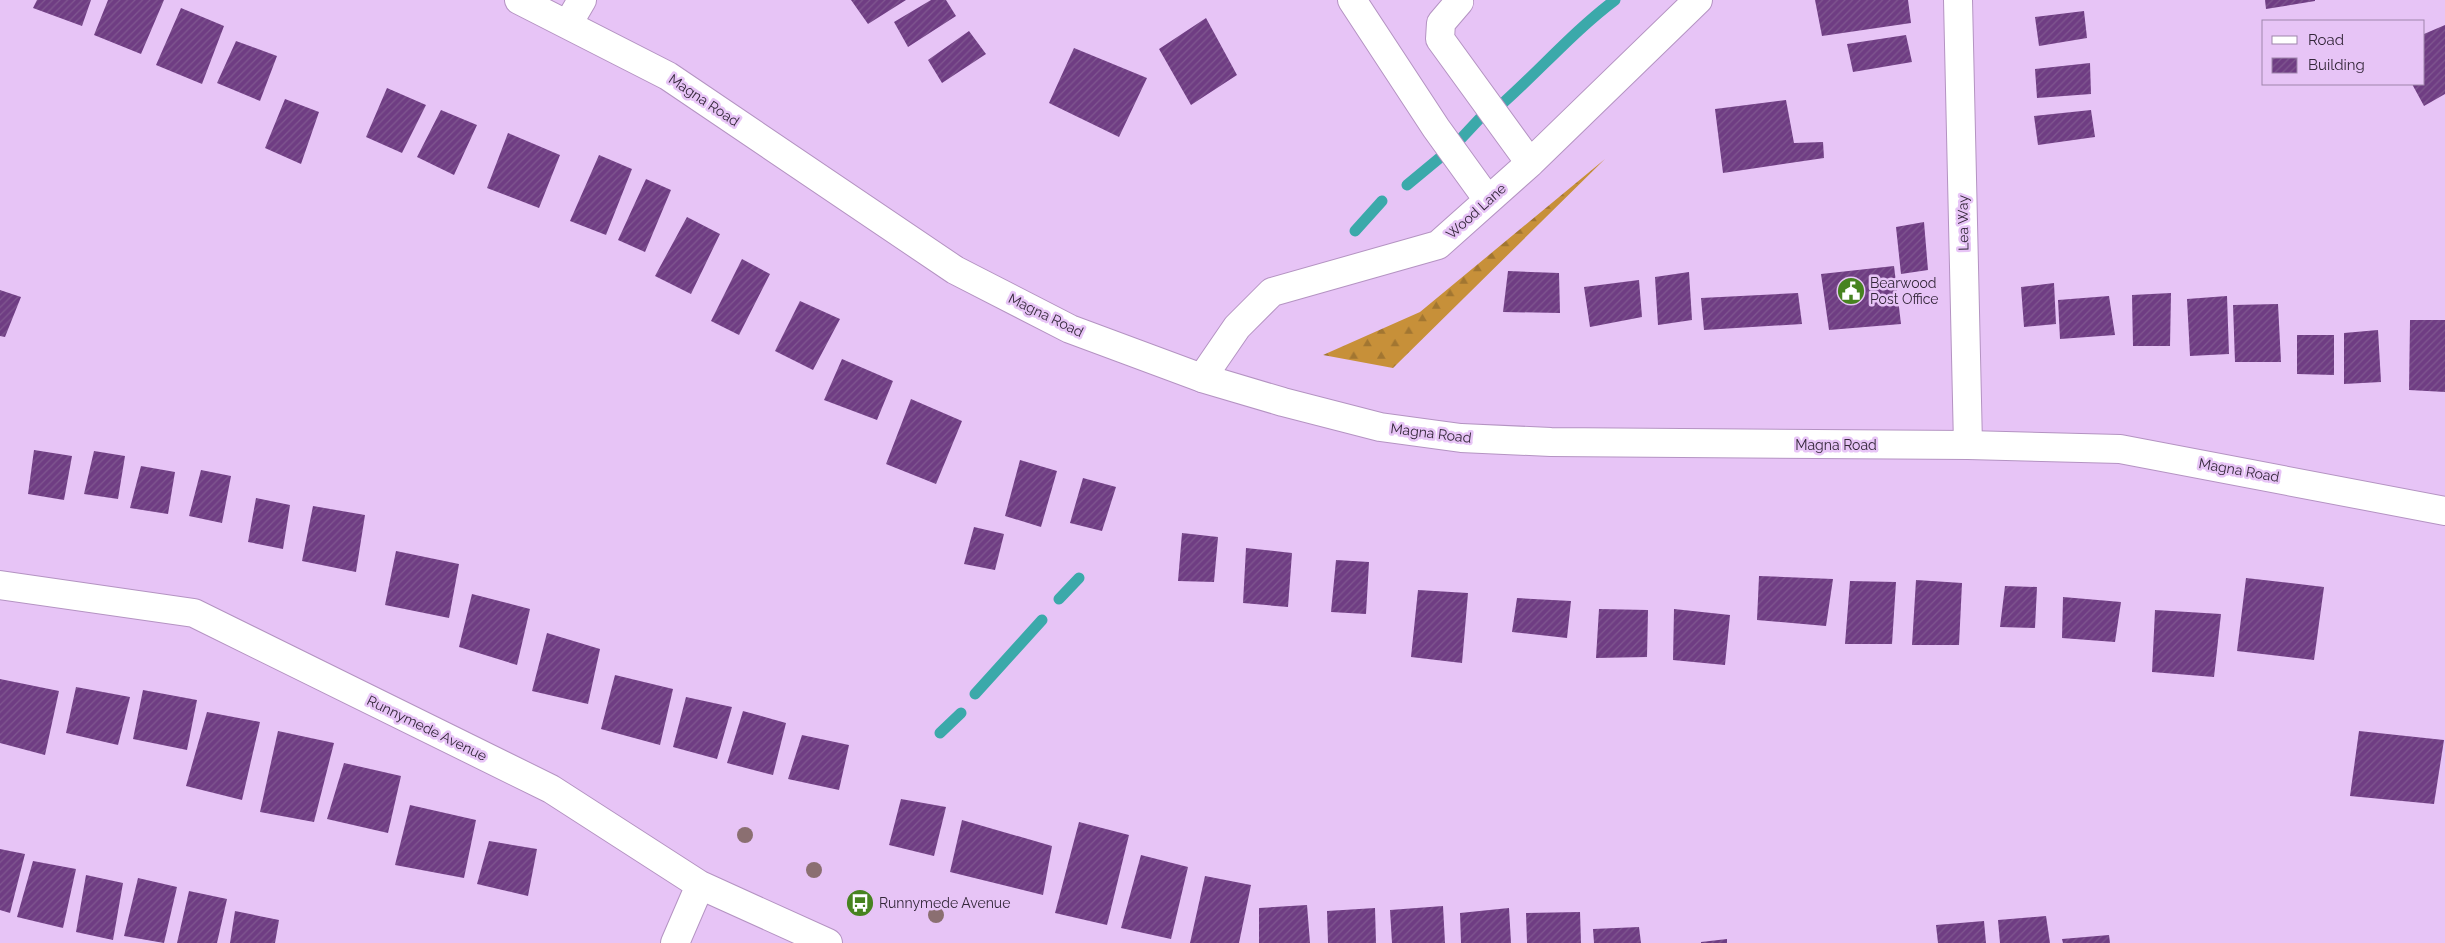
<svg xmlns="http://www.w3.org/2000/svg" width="2445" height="943" viewBox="0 0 2445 943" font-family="Raleway,sans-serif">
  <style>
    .forest { fill: url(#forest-firs) }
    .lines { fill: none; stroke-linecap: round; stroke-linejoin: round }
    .stream { stroke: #3ba9aa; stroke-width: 11 }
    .building { fill: url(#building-hatch) }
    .minor-casing { stroke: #b493c2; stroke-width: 30 }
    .major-casing { stroke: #b493c2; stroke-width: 30 }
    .minor { stroke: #fff; stroke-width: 28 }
    .major { stroke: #fff; stroke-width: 28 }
    .tree { fill: #8b6f71 }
    .labels { text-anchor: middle; stroke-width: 5; stroke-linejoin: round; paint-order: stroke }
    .street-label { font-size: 14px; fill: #34273a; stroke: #e7c4f6 }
    .poi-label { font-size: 14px; fill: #34273a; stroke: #e7c4f6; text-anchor: start }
  </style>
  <defs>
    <pattern id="forest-firs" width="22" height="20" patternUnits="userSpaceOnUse" patternTransform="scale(1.25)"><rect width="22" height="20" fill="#c79039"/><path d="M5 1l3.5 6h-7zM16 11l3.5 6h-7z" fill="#a27631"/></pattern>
    <pattern id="building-hatch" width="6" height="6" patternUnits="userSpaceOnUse" patternTransform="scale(1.25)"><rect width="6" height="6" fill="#6f3d83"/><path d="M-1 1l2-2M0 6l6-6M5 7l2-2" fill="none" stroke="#805790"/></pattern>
  </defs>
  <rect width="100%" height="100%" fill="#e7c4f6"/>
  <path class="forest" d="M1605 159 1393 368 1323 355 1420 312Z"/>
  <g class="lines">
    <path class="stream" d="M1503 103C1541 69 1575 30 1615 0
      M1455 145 1484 114
      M1407 185 1442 156
      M1355 231 1382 201
      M1059 599 1079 578
      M975 694 1042 620
      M940 733 961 713"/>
  </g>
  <path class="building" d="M37 0H91L82 26 33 8Z
    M108 0H164L141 54 94 35Z
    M851 0H906L868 24Z
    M931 0H946L956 16 908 47 894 22Z
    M1815 0H1908L1911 23 1822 36Z
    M2265 0H2315V1L2266 9Z
    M181 8 224 26 202 84 156 65Z
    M2084 11 2087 38 2039 46 2035 17Z
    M1206 18 1237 75 1191 105 1159 49Z
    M2445 25V94L2424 106 2412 84H2424V34Z
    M969 31 986 54 942 83 928 60Z
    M1906 35 1912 62 1853 72 1847 44Z
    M236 41 277 56 260 101 217 83Z
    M1074 48 1147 78 1119 137 1049 103Z
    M2090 63 2091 94 2037 98 2035 69Z
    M387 88 426 105 402 153 366 137Z
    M285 99 319 112 301 164 265 148Z
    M1786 100 1794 143 1823 142 1824 158 1723 173 1715 109Z
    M441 110 477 125 454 175 417 157Z
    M2091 110 2095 137 2038 145 2034 116Z
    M508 133 560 155 539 208 487 188Z
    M599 155 632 169 606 235 570 221Z
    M646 179 671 190 645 252 618 240Z
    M687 217 720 234 691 294 655 276Z
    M1924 222 1928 270 1901 274 1896 227Z
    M742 259 770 274 739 335 711 321Z
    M1894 266 1901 324 1829 330 1821 274Z
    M1508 271 1559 273 1560 313 1503 312Z
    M1689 272 1692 320 1658 325 1655 277Z
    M1639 280 1642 317 1590 327 1584 287Z
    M2054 283 2056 324 2024 327 2021 287Z
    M0 290 21 297 5 337 0 336Z
    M1798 293 1802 324 1704 330 1701 298Z
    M2171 293 2170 346H2133L2132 295Z
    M2109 296 2115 335 2060 339 2058 300Z
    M2227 296 2229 354 2190 356 2187 299Z
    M800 301 840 319 813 370 775 351Z
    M2278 304 2281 362H2235L2233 305Z
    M2410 320H2445V392L2409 390Z
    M2378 330 2381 382 2344 384V333Z
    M2297 335H2334V375L2297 374Z
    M842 359 893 381 877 420 824 400Z
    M911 399 962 421 936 484 886 464Z
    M34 450 72 456 64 500 28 494Z
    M94 451 125 456 118 499 84 494Z
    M1020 460 1057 471 1041 527 1005 516Z
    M141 466 175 472 168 514 130 508Z
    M201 470 231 476 222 523 189 516Z
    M1083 478 1116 487 1102 531 1070 523Z
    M256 498 290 505 283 549 248 542Z
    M313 506 365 515 356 572 302 561Z
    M974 527 1004 534 995 570 964 564Z
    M1182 533 1218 537 1214 582 1178 581Z
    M1246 548 1292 553 1288 607 1243 603Z
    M396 551 459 564 449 618 385 605Z
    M1336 560 1369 562 1366 614 1331 612Z
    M1759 576 1833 579 1826 626 1757 620Z
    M2246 578 2324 587 2314 660 2237 651Z
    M1916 580 1962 583 1959 645H1912Z
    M1850 581 1896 582 1892 644H1845Z
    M2005 586 2037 587 2035 628 2000 627Z
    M1418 590 1468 593 1462 663 1411 657Z
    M472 594 530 609 517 665 459 647Z
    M2063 597 2121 602 2115 642 2062 638Z
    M1517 598 1571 601 1567 638 1512 632Z
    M1599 609 1648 610 1647 657 1596 658Z
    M1674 609 1730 615 1725 665 1673 660Z
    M2155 610 2221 614 2214 677 2152 672Z
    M547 633 600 649 588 704 532 691Z
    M615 675 673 689 660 745 601 729Z
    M0 679 59 691 45 755 0 743Z
    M76 687 130 697 118 745 66 733Z
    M143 690 197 700 187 750 133 739Z
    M686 697 732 707 717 759 673 747Z
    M743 711 786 723 773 775 727 763Z
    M207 712 260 722 242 800 186 786Z
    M278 731 334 743 314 822 260 812Z
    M2359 731 2444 740 2434 804 2350 796Z
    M802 735 849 745 839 790 788 779Z
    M344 763 401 776 388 833 327 819Z
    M901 799 946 807 934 856 889 845Z
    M410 805 476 820 464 878 395 865Z
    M962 820 1052 846 1043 895 950 872Z
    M1079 822 1129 835 1107 925 1055 913Z
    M489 841 537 849 528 896 477 884Z
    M0 849 25 854 10 913 0 910Z
    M1141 855 1188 867 1171 939 1121 928Z
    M33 861 76 869 63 928 17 917Z
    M86 875 123 883 113 940 76 932Z
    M1205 876 1251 885 1239 943H1190Z
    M138 878 177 887 164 943 124 936Z
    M189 891 227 899 217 943H177Z
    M1307 905 1310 943H1259V908Z
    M1443 906 1445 943H1392L1390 910Z
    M1375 908 1376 943H1328L1327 911Z
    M1509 908 1511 943H1461L1460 913Z
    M235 911 279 920 275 943H230Z
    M1580 912 1581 943H1527L1526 913Z
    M2046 916 2050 943H2000L1998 920Z
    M1984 921 1986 943H1938L1936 925Z
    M1639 927 1641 943H1594L1593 929Z
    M2109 935 2110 943H2063L2062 939Z
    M1727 939V943H1701V942Z"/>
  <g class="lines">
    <defs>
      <path id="minor" d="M1352 0 1436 128 1488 200
        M1458 0 1459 2 1441 23 1440 39 1530 163
        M1958 0 1968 445
        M568 24 582 0
        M1202 378 1237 327 1272 292 1438 245 1530 163 1698 0
        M0 585 194 613 551 789 700 885 828 943
        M675 943 700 885"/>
      <path id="major" d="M519 0 668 76 955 270 1070 329 1202 378 1283 402 1380 427 1461 438 1551 442 1968 445 2120 449 2445 511"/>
    </defs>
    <use href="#minor" class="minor-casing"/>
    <use href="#major" class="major-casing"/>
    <use href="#minor" class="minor"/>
    <use href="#major" class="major"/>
  </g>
  <g class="tree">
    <circle cx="745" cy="835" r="8"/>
    <circle cx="814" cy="870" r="8"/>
    <circle cx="936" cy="915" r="8"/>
  </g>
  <defs>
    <symbol id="civic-disc" viewBox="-11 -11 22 22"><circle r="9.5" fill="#478320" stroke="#e7c4f6"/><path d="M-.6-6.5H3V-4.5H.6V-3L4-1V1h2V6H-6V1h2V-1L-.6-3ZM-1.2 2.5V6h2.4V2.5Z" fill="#fff"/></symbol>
    <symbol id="bus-disc" viewBox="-11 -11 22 22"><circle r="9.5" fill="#478320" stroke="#e7c4f6"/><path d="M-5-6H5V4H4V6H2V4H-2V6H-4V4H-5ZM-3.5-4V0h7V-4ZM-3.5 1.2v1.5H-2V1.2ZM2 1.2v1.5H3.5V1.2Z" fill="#fff"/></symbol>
  </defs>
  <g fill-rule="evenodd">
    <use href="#civic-disc" x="1835" y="275" width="32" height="32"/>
    <use href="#bus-disc" x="844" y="887" width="32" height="32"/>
  </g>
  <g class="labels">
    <g class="street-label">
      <text transform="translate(704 100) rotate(34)" y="5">Magna Road</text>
      <text transform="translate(1476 211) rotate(-42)" y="5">Wood Lane</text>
      <text transform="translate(1963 223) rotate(-91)" y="5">Lea Way</text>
      <text transform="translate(1046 315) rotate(26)" y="5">Magna Road</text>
      <text transform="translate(1431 433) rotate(7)" y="5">Magna Road</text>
      <text x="1836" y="450">Magna Road</text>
      <text transform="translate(2239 470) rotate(10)" y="5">Magna Road</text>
      <text transform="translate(427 728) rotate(26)" y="5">Runnymede Avenue</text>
    </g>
    <g class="poi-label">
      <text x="1870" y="288">Bearwood<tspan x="1870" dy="16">Post Office</tspan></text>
      <text x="879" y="908">Runnymede Avenue</text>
    </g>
  </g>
  <rect x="2262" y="20" width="162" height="65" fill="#e7c4f6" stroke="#9f85ab"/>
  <rect x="2272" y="36" width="25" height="8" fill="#ffffff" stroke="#9f85ab"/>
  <text x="2308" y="45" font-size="15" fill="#34273a">Road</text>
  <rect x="2272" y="58" width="25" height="15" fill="url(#building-hatch)" stroke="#9f85ab"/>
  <text x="2308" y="70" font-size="15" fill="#34273a">Building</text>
</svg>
